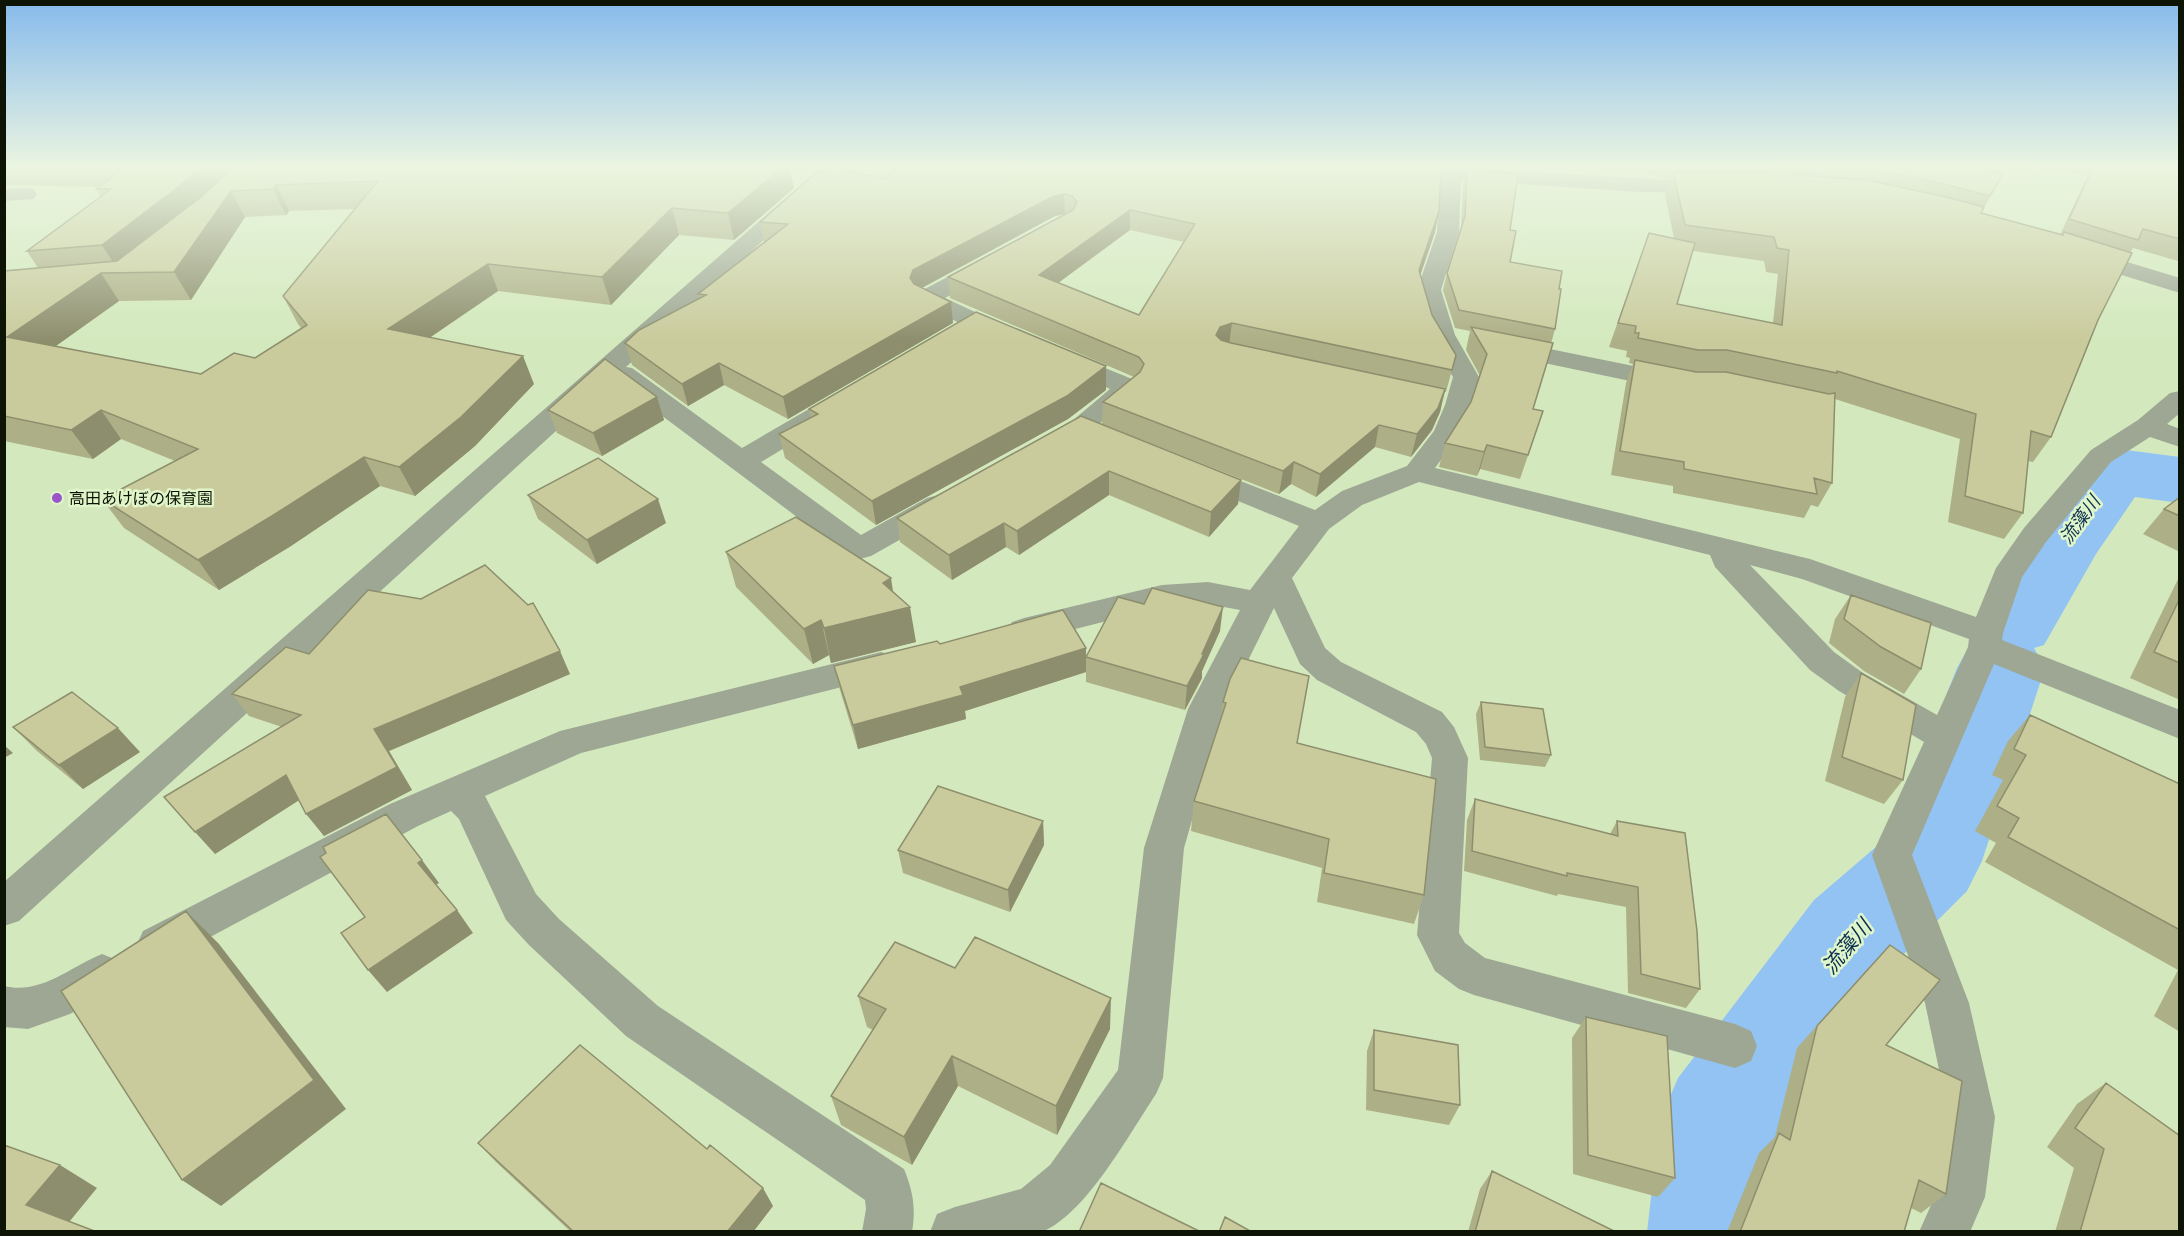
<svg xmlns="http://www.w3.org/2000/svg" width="2184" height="1236" viewBox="0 0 2184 1236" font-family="Poppins,'Noto Sans JP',sans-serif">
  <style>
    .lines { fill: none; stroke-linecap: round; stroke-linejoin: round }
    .river { fill: #93c3f3; fill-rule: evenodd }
    .path { stroke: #95a784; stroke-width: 2; stroke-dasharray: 1 3; stroke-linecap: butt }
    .minor { fill: #9da794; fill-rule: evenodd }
    .wall { fill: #adaf86; fill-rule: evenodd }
    .shaded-wall { fill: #8d8e6d }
    .building { fill: #c9cb9c; stroke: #8d8e6d; stroke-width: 1.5; fill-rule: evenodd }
    .poi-dot { fill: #9955c9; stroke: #e0f6ca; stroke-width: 2 }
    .labels { text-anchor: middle; stroke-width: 5; stroke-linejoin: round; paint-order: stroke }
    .poi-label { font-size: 16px; fill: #0d1405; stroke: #e0f6ca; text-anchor: start }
    .water-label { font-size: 18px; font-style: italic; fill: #0b2f4e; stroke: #e0f6ca }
    .near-water-label { font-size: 21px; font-style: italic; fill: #0b2f4e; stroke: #e0f6ca }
  </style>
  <rect width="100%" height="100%" fill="#d3e9bd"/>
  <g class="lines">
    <path class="river" d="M2126 450 2180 457V503L2135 497 2096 554 2044 645 2034 648 2045 668 1982 861 1967 891 1890 968 1779 1137 1775 1232H1647L1660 1120 1678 1078 1814 900 1891 834 1957 668 1970 645 1982 642 1972 624 2034 526 2087 459Z"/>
    <path class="path" d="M2049 168 2091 177"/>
    <path class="minor" d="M181 168H287L284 172C252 180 216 180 184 172Z
      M820 168H842L626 367 632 368 742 448 809 409 819 407 829 409 833 415 829 421 761 462 861 535 927 498 938 495 949 498 953 505 949 512 871 556 860 559 849 556 613 379 19 921 4 926V882Z
      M1411 168C1512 168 1613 179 1714 181L1721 183 1725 187 1721 191 1714 193 1641 192 1461 180 1459 232 1441 290 1455 335 1479 377C1469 418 1461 434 1435 468L1810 559 1976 617 1996 568 2024 528 2091 450 2138 420 2170 393 2180 391V413L2167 424 2180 429V447L2150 437 2111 462 2046 542 2022 577 2003 633 2002 640 2180 710V739L1994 664 1912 855 1969 1003 1995 1117 1985 1197 1970 1232H1919L1936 1194 1949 1117 1925 1003 1872 855 1924 742 1839 691 1810 670 1715 567 1710 555 1419 482 1362 505 1329 529 1292 578 1325 648 1341 662 1442 712 1454 727 1468 758 1459 933 1465 943 1485 958 1735 1024 1751 1031 1757 1046 1751 1061 1735 1068 1474 995 1459 989 1435 971 1417 935 1432 758 1426 744 1416 732 1317 680 1300 664 1274 608 1224 709 1184 848 1163 1078 1156 1094C1129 1134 1087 1213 1042 1232H930L937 1214 955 1207 1021 1189 1050 1165 1118 1070 1144 848 1188 709 1240 610 1208 604 1162 607 1024 642 1012 638 1007 630 1012 622 1024 618 1162 585 1208 582 1250 590 1299 526 1187 480 1182 474 1187 468 1197 465 1207 468 1315 510 1342 491 1407 466 1434 431 1445 405 1453 377 1429 335 1417 290 1437 232 1440 178 1414 172ZM1750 565 1802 579 1969 639 1968 647 1937 715 1863 673 1834 652Z
      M26 188 34 189 37 194 34 199 4 201V189Z
      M2081 248 2180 278V293L2073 260 2070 255 2073 250Z
      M988 258 996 260 1000 265 996 270 945 298 986 317 989 322 986 327 977 329 968 327 917 303 914 298 917 293 980 260Z
      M1506 340 1673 374 1682 376 1686 382 1682 388 1673 390 1497 353 1493 348 1497 343Z
      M1066 352 1137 381 1141 387 1089 433 1079 435 1069 433 1065 427 1110 389 1057 365 1053 360 1057 355Z
      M881 652 893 656 898 665 893 674 581 753 485 796 536 894 559 919 658 1006 904 1169C913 1191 916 1208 912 1232H862L866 1209 865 1200 626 1036 529 945 506 920 459 819 451 811 418 826 173 957 158 963 143 957 137 944 143 931 390 804 560 731Z
      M102 954 117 960 123 974 117 988 70 1014 28 1029 4 1027V986C41 995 70 967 102 954Z"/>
  </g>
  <path class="wall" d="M4 168H224L227 174 794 188 734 240 679 235 611 305 498 291 431 337 534 384 475 446 415 496 380 486 291 546 219 590 124 528 102 499 175 461 121 439 93 459 4 441V271L38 268 27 251 101 197 96 189 99 187 4 185ZM355 209 283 296 298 324 301 328 255 358 201 374 55 346 119 301 191 300 245 217 286 215 289 211Z
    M1646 168H1983L2003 174 1981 213 2060 235 2087 176 2058 168H2180V258L2178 261 2133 248 2130 253 2098 320 2051 437 2033 462 2028 461 2023 513 2004 539 1948 522 1960 439 1835 399 1832 483 1818 507 1811 505 1804 518 1673 493V486L1611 475 1626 383 1633 364 1629 363 1630 358 1626 357 1627 351 1609 347 1649 233 1674 238 1665 195 1671 178H1662L1661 176 1645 173ZM1693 251 1764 261 1766 272 1778 274 1773 323 1677 304Z
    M1467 169 1510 230V262L1559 289 1555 329 1533 409 1543 411 1520 479 1480 469 1477 476 1439 467 1445 443 1471 402 1480 376 1466 350 1470 331 1455 328 1443 290 1447 273 1461 228 1463 185Z
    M885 179 1439 211 1435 232 1420 274 1432 315 1456 355 1446 392H1445L1440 412 1432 430 1411 457 1375 447 1316 497 1291 484 1279 494 1102 424 1103 402 1134 377 950 298 948 277 1065 214 1055 216 922 288 953 323 788 419 724 385 688 406 632 365 625 343 699 299 698 294 764 242 760 222ZM1130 230 1184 242 1139 315 1058 283Z
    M1106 366V390L1068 419 876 525 785 458 779 434 811 418 809 409Z
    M657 397 664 420 602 456 557 433 548 410Z
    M1081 416 1241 480 1238 504 1209 537 1109 495 1019 555 1006 547 952 580 900 542 897 518Z
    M528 495 666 523 597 564 538 519Z
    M2180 497V552L2143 534 2164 509Z
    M726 552 893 592 916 642 831 663 829 655 813 664 736 587Z
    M2180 575V700L2130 678Z
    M1851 595 1921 669 1904 694 1864 671 1829 643 1835 619Z
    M1220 631 1202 671V678L1185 710 1086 682V672L965 711 966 719 858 749 840 690 834 666 1086 648V657Z
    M309 654 570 674 389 751 412 790 324 836 299 800 215 854 282 727 249 716 232 694Z
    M1861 673 1903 780 1884 804 1825 781 1845 697Z
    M1230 679 1297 743 1424 895 1414 924 1317 902 1322 868 1191 831 1194 801 1221 716 1223 702Z
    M1481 702 1551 755 1545 767 1480 760 1476 714Z
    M2030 715 2180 784V1032L2154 1016 2178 970 1985 862 1996 843 1975 831 2003 780 1992 775 2008 741Z
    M13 727 140 752 83 789 37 751Z
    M1475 799 1610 834 1617 821 1700 989 1686 1008 1628 993 1626 907 1558 894 1557 896 1464 871 1467 820Z
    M1043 821 1044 845 1010 912 903 873 898 850Z
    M1869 967 1886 1045 1946 1194 1921 1213 1911 1208 1904 1232H1727L1759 1153 1775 1137 1797 1048Z
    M955 968 1110 1029 1057 1135 958 1086 912 1165 841 1125 831 1096 873 1030 867 1027 858 996Z
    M1586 1017 1675 1178 1658 1197 1573 1174 1572 1038Z
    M1374 1030 1460 1105 1449 1125 1366 1110 1367 1051Z
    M2106 1083 2180 1232H2055L2074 1168 2047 1147 2077 1104Z
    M478 1143 773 1206 753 1232H571L496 1162Z
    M1492 1171 1616 1232H1468L1480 1189Z"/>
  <path class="shaded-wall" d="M200 168H224L230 180 119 272 102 245Z
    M782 168H790L794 188 734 240 728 213Z
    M276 185 289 211 286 215 273 189Z
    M231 191 245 217 191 300 174 272Z
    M1064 194 1065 214 1055 216 916 291 910 278 913 270 1054 196Z
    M672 208 679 235 611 305 602 277Z
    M1130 210V230L1039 297V275Z
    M1439 211 1435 232 1415 291 1419 270Z
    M488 264 498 291 401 357 388 329Z
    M101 273 119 301 28 366 7 337Z
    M951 302 953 323 788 419 783 397Z
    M1232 323 1229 345 1218 349 1216 335 1220 327Z
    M523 356 534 384 475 446 415 496 399 467Z
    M719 363 724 385 688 406 682 384Z
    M1106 366V390L1068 419 876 525 872 501Z
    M1445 389 1440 412 1432 430 1411 457 1417 434Z
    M657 397 664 420 602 456 593 433Z
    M101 410 121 439 93 459 71 430Z
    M1379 425 1375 447 1316 497 1320 474Z
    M1487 445 1480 469 1477 476 1484 452Z
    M364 457 380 486 291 546 219 590 198 560Z
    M1294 462 1291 484 1279 494 1283 471Z
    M1109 471V495L1019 555 1017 531Z
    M1241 480 1238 504 1209 537 1211 512Z
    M658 499 666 523 597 564 587 540Z
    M1004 523 1006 547 952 580 949 555Z
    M891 578 896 611 910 607 916 642 831 663 824 628 883 583Z
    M1223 607 1220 631 1202 671V678L1185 710 1187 686Z
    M821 620 829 655 813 664 804 629Z
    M1086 648V672L965 711 966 719 858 749 853 725 960 687Z
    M560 651 570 674 389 751 412 790 324 836 306 814 374 729Z
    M118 728 140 752 83 789 59 765Z
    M4 745 13 753 4 758Z
    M286 775 304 797 215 854 195 832Z
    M1043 821 1044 845 1010 912 1008 890Z
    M422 860 439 883 434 886 418 863Z
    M457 910 473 933 387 992 368 970Z
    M186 911 219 944 346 1109 221 1206 182 1180Z
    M1111 998 1110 1029 1057 1135 1056 1106Z
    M952 1056 958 1086 912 1165 904 1137Z
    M60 1165 97 1188 65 1227 26 1205Z
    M763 1188 773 1206 753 1232H727Z"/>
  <path class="building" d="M124 168H200L182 184 102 245 27 251 111 189H96Z
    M233 168H782L728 213 672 208 602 277 488 264 388 329 523 356 461 417 399 467 364 457 272 516 198 560 102 499 198 449 101 410 71 430 4 416V271L117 261 201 197ZM378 181 283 296 307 325 255 358 234 353 201 374 7 337 101 273 174 272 231 191 273 189 276 185Z
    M833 168 885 179 897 168H1441L1439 211 1419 270 1432 315 1456 355 1452 370 1232 323 1220 327 1216 335 1221 340 1231 343 1445 389 1438 408 1417 434 1379 425 1320 474 1294 462 1283 471 1103 402 1140 372 1144 364 1139 357 948 277 1073 210 1077 202 1072 196 1064 194 1054 196 913 270 910 278 914 284 951 302 783 397 719 363 682 384 625 343 639 330 706 295 698 294 788 224 760 222 817 172 826 173ZM1130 210 1195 224 1139 315 1039 275Z
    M1865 168H1983L2003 174 1990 196 1928 180Z
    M2093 168H2180V239L2143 229 2138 240 2069 219Z
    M1467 169 1518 175 1510 230 1516 231 1510 262 1562 271 1559 289H1561L1555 329 1459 310 1447 273 1465 216Z
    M1673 172 1786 174 1867 180 1950 198 1984 207 1981 213 2063 235 2064 232 2132 253 2098 320 2051 437 2031 431 2023 513 1965 496 1976 414 1837 371V373L1727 350H1698L1638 338 1639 333H1635L1636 326 1618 323 1649 233 1695 243 1677 304 1782 325 1789 250 1777 248 1774 237 1685 225Z
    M976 312 1106 366 1067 396 872 501 779 434 818 414 809 409Z
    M1471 327 1553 343 1533 409 1543 411 1528 455 1487 445 1484 452 1445 443 1471 402 1487 354Z
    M605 359 657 397 593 433 548 410Z
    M1635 360 1696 372H1726L1829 394 1835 393 1832 483 1814 478 1817 494 1684 469V462L1620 451Z
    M1081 416 1241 480 1211 512 1109 471 1017 531 1004 523 949 555 897 518Z
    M598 458 658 499 587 540 528 495Z
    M2180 497V516L2164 509Z
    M796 517 891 578 883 583 910 607 824 628 821 620 804 629 726 552Z
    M485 565 528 605 533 603 560 651 374 729 397 767 306 814 286 775 195 832 164 797 301 715 232 694 286 647 309 654 368 590 421 599Z
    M1152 588 1223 607 1202 654H1204L1187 686 1086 657 1118 597 1144 604Z
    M1851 595 1931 623 1921 669 1881 647 1844 619Z
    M2180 598V663L2154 652Z
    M1063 610 1086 648 960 687 963 695 853 725 834 666 937 641 940 644Z
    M1241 658 1309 676 1297 743 1436 779 1424 895 1324 873 1329 839 1194 801 1226 703 1223 702 1230 679Z
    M1861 673 1916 705 1903 780 1842 757Z
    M72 692 118 728 59 765 13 727Z
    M1481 702 1543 709 1551 755 1485 747Z
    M2030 715 2180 784V930L2008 837 2019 818 1997 806 2026 755 2014 749Z
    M938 786 1043 821 1008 890 898 850Z
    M1475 799 1618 836 1617 821 1685 833 1697 931 1700 989 1641 974 1638 887 1567 873V876L1472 851Z
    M386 814 422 860 418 863 457 910 368 970 341 933 365 917 320 857 326 853 323 847Z
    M186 911 314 1080 182 1180 61 991Z
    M975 937 1111 998 1056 1106 952 1056 904 1137 831 1096 886 1009 858 996 895 942 955 968Z
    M1890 945 1940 980 1886 1045 1962 1081 1946 1194 1919 1180 1904 1232H1740L1779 1133 1790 1140 1817 1026Z
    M1586 1017 1667 1036 1675 1178 1588 1155Z
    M1374 1030 1458 1045 1460 1105 1374 1090Z
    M580 1045 707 1149 710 1145 763 1188 727 1232H574L478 1143Z
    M2106 1083 2180 1136V1232H2080L2104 1149 2075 1128Z
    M4 1145 60 1165 26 1205 97 1232H4Z
    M1492 1171 1616 1232H1475Z
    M1101 1183 1201 1232H1079Z
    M1225 1217 1252 1232H1219Z"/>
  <linearGradient id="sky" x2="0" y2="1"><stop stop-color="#86baec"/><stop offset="0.49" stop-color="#ebf5e1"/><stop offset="1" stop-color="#ebf5e1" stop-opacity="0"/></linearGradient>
  <rect width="2184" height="341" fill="url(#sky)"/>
  <circle class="poi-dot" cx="57" cy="498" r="6"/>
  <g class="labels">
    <g class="poi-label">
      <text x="69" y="504">高田あけぼの保育園</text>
    </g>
    <g class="water-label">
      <text transform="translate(2080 520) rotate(-54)" y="6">流藻川</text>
    </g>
    <g class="near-water-label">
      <text transform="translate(1847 947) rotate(-50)" y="7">流藻川</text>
    </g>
  </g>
  <rect width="2184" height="1236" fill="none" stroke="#0d1405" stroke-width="12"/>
</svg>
